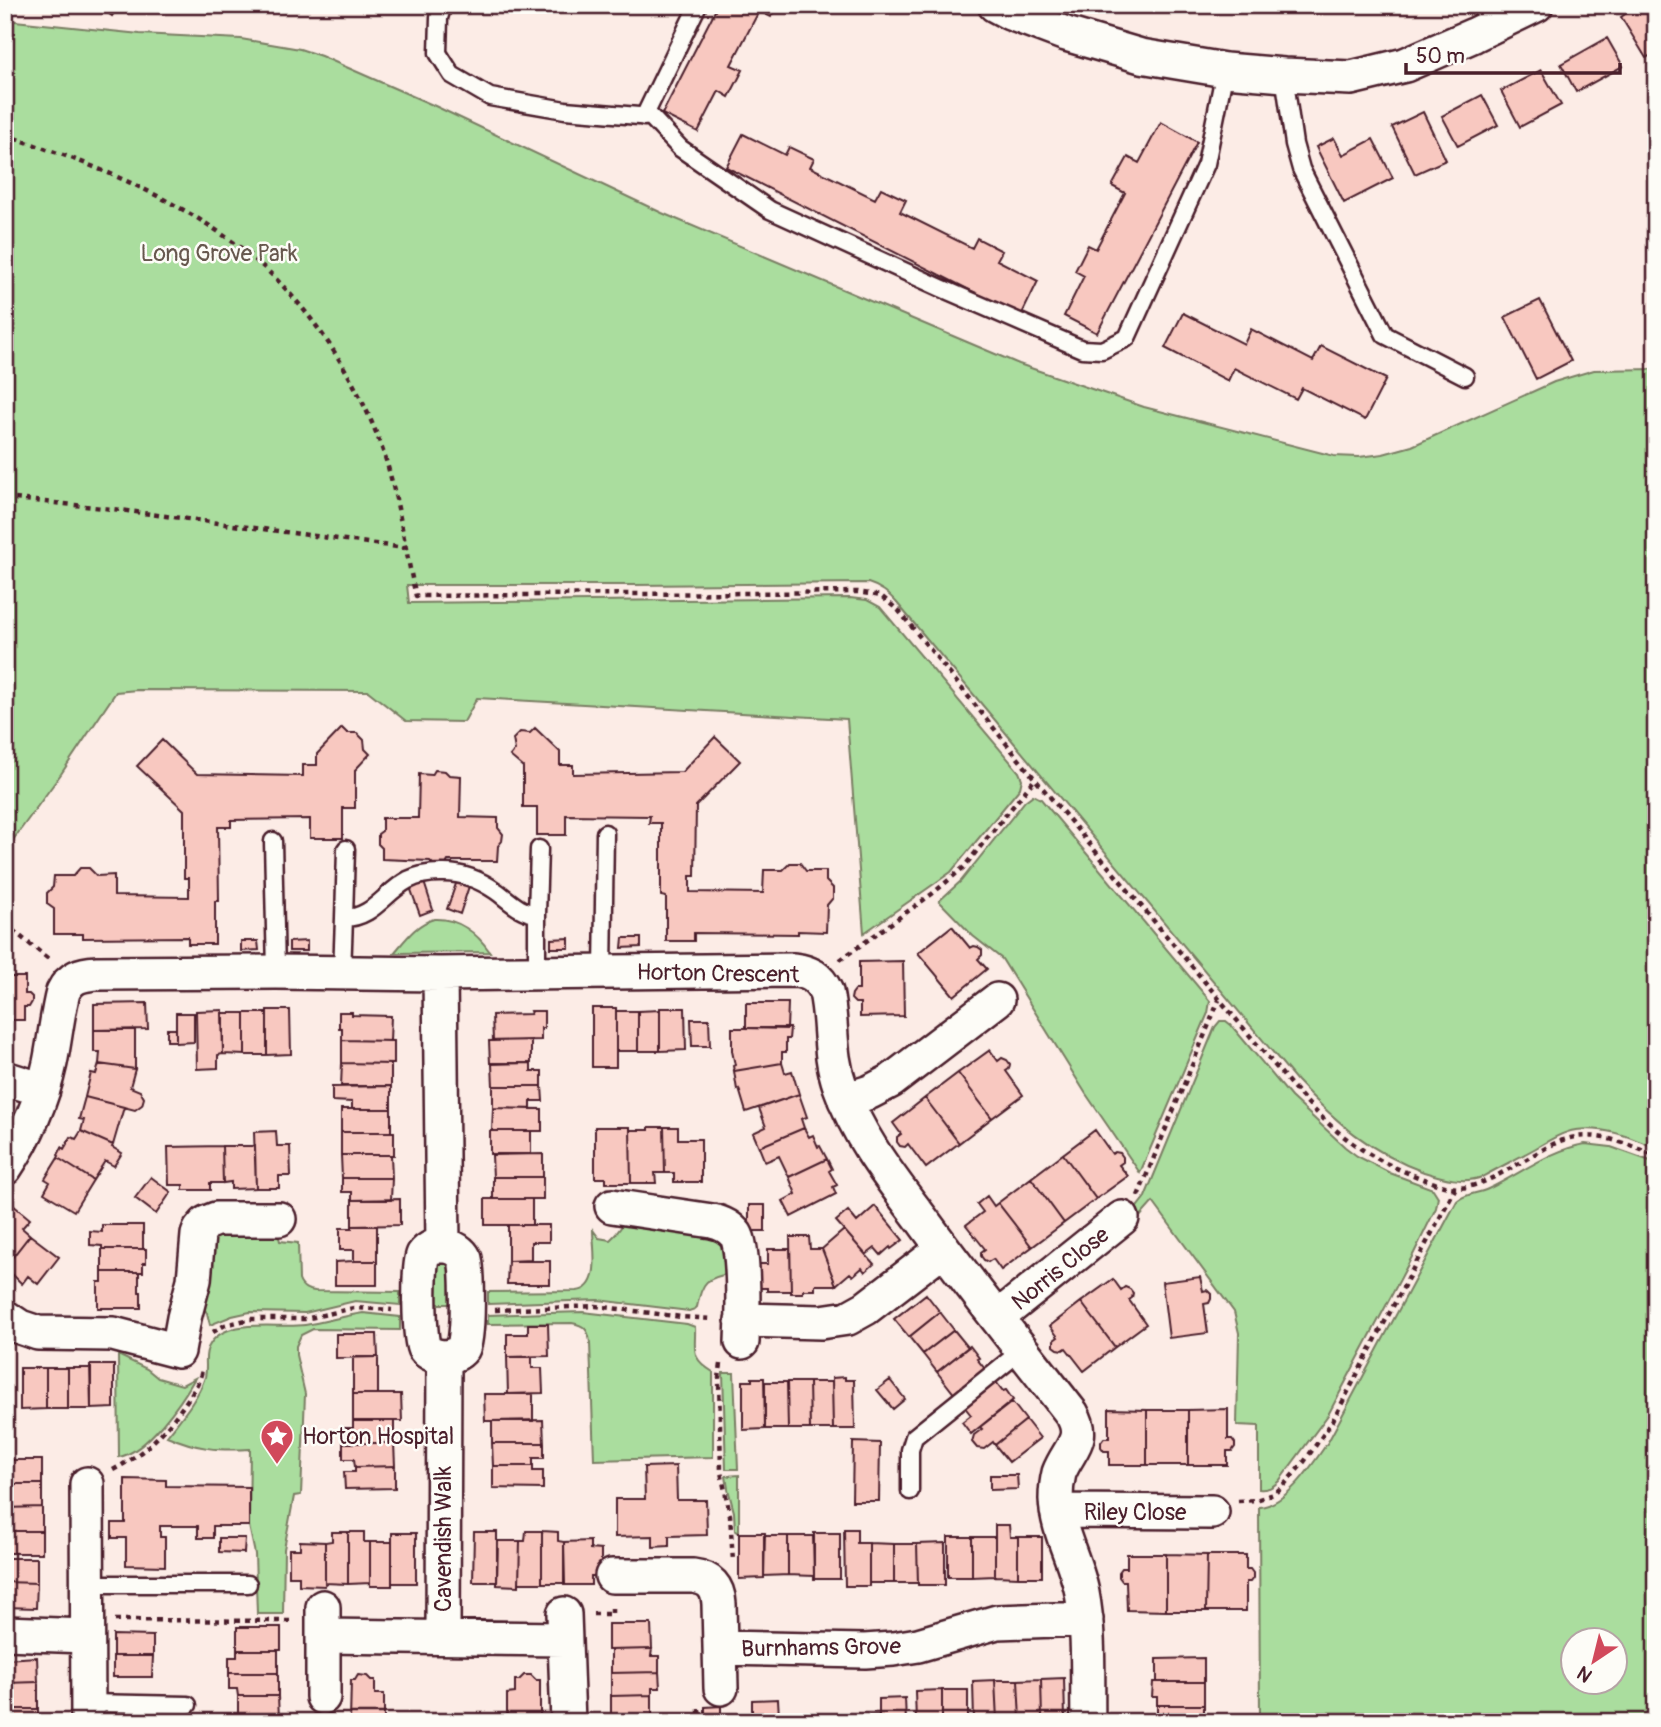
<svg xmlns="http://www.w3.org/2000/svg" width="1661" height="1727" viewBox="0 0 1661 1727" font-family="Pangolin,sans-serif">
  <style>
    .green { fill: #aadd9e; stroke: #7a7e64; stroke-width: 2; fill-rule: evenodd }
    .building { fill: #f8c8c0; stroke: #4a1f2b; stroke-width: 2 }
    .lines { fill: none; stroke-linecap: round; stroke-linejoin: round }
    .lane-casing { stroke: #4a1f2b; stroke-width: 21 }
    .street-casing { stroke: #4a1f2b; stroke-width: 38 }
    .path { stroke: #4a1f2b; stroke-width: 4.5; stroke-dasharray: 5 5; stroke-linecap: butt }
    .lane { stroke: #fdfcf7; stroke-width: 16 }
    .street { stroke: #fdfcf7; stroke-width: 33 }
    .labels { text-anchor: middle; stroke-width: 5; stroke-linejoin: round; paint-order: stroke }
    .park-label { font-size: 23px; fill: #67584e; stroke: #fdfcf7 }
    .street-label { font-size: 23px; fill: #4a1f2b; stroke: #fdfcf7 }
    .poi-label { font-size: 23px; fill: #4a1f2b; stroke: #fdfcf7; text-anchor: start }
  </style>
  <rect width="100%" height="100%" fill="#fcece6"/>
  <filter id="ink" filterUnits="userSpaceOnUse"><feTurbulence type="fractalNoise" baseFrequency=".0143" numOctaves="2"/><feDisplacementMap in="SourceGraphic" scale="14" xChannelSelector="R" yChannelSelector="G"/><feConvolveMatrix kernelMatrix="1 2 1 2 8 2 1 2 1" color-interpolation-filters="sRGB"/></filter>
  <g filter="url(#ink)">
    <path class="green" d="M5 20 140 34 241 39 300 49 321 56 435 106 662 213 1019 364 1144 407 1334 456 1359 457 1383 454 1412 446 1554 382 1594 370 1656 369V1148C1630 1137 1605 1126 1576 1130 1562 1132 1548 1141 1536 1148 1518 1158 1500 1167 1482 1177 1463 1184 1443 1178 1424 1172 1371 1153 1335 1121 1297 1081L897 603C888 593 881 587 868 583L634 585H407L409 603 850 598 867 600 880 607 1019 772 1022 779 1020 788 951 872 864 933 847 719 477 698 464 722 406 721 368 691 137 690 116 692 61 774 5 851Z
      M1033 795 1041 799 1210 1001 1208 1013 1140 1173 1086 1094 1002 959 973 936 939 901 961 881 1025 801Z
      M434 919C458 918 477 933 490 952L394 953C406 939 416 924 434 919Z
      M1220 1021H1226L1231 1025 1291 1097 1345 1147 1357 1156 1390 1173 1433 1189 1438 1197 1436 1208 1414 1253 1328 1415 1279 1481C1273 1487 1268 1490 1259 1489V1426L1237 1425 1239 1333 1234 1312 1153 1202 1131 1227 1126 1221 1145 1197 1215 1027Z
      M1585 1144 1611 1147 1656 1163V1722H1260L1259 1507C1287 1505 1313 1464 1328 1442L1457 1201C1466 1193 1478 1194 1488 1189 1520 1174 1550 1150 1585 1144ZM1574 1640H1616V1682H1574Z
      M625 1222 725 1239 732 1273C706 1278 702 1281 697 1307L695 1309 689 1311 598 1300 488 1304V1292L577 1291C602 1288 593 1248 593 1230L599 1238 610 1240 615 1235Z
      M277 1230 280 1241 298 1243 299 1280C302 1288 307 1290 315 1291L400 1292V1305L355 1301 305 1313 250 1312 232 1316 210 1325 207 1313 203 1307 209 1232Z
      M439 1260 449 1261 458 1304H428V1276Z
      M583 1312 687 1324 695 1327C696 1350 689 1357 713 1372V1457L594 1460 590 1343C589 1331 585 1325 572 1323L488 1324V1315Z
      M363 1313 400 1317V1330L313 1329 301 1335 296 1346V1355L305 1394 301 1495 294 1496 284 1549 283 1614H257L255 1554 249 1526 250 1449C218 1451 197 1449 167 1436 181 1418 198 1399 205 1377 208 1366 203 1355 209 1346 225 1316 277 1329 305 1325 325 1322 343 1316 363 1313Z
      M118 1355 147 1369 158 1378 182 1385 195 1378C182 1401 147 1452 119 1457Z
      M723 1373H734L738 1469H726Z
      M739 1475V1533L735 1530 734 1512 728 1489 726 1476Z"/>
    <path class="building" d="M97 5H119L112 16Z
      M718 5H777L771 17 759 11 731 65 743 70 729 97 719 91 698 132 662 114Z
      M1233 5H1257L1235 12Z
      M1638 5H1656V52L1646 58 1621 17Z
      M1607 38 1623 66 1576 92 1561 64Z
      M1541 70 1561 105 1520 127 1501 91Z
      M1482 95 1498 125 1458 146 1442 116Z
      M1423 112 1446 160 1415 174 1392 127Z
      M1161 122 1197 142 1097 333 1064 316 1084 276 1075 271 1088 245 1096 249 1125 193 1112 186 1128 157 1139 163Z
      M743 134 785 155 789 147 814 159 810 167 875 199 881 188 906 200 900 212 972 248 977 238 1002 251 997 260 1038 281 1021 316 726 167Z
      M1334 138 1343 155 1373 139 1393 178 1344 203 1316 147Z
      M1540 300 1571 361 1536 379 1505 317Z
      M1183 313 1244 344 1251 329 1313 361 1321 346 1386 379 1365 420 1302 388 1296 399 1234 368 1228 381 1165 348Z
      M342 728 347 733H357L364 740 365 749 370 754 355 770V808H343V838H310V819L231 820V827H218L219 901H215V944H188V937L83 938V934H54V909L47 904V893L53 887 54 876H73L80 868H89L97 876 114 875V896L189 897V878H184V810L137 766 162 740 197 774 303 776V765H317V754Z
      M535 728 560 752V765H573V774L682 772 715 737 740 761 696 806 695 876H690V892L763 893 764 870H783L790 863H800L806 871H826V881L833 888V898L827 905 826 932 798 931V934L694 933V941H666V897L661 896V823H649L650 816 566 815V835H537V807H523V767L510 756 515 750 513 739 520 732 530 733Z
      M435 770 445 771 449 775 461 776 460 817 498 818V828L503 834 502 841 498 846 497 861H448L445 866H435L430 861 382 859V848L378 844V834L382 831V818H418L419 774 432 775Z
      M457 881 469 886 460 914 447 909Z
      M424 882 433 910 420 915 410 887Z
      M952 926 970 948 974 946 978 947 982 950V955L978 959 987 969 954 996 918 953Z
      M569 938V948H551V939Z
      M623 938H641V947L622 948Z
      M241 941H258L259 950 241 951Z
      M307 941V951H289V942Z
      M903 961 904 1016 860 1017V1003H855L851 999 852 994 855 990H859V962Z
      M5 965H10V977H25V994H29L32 997V1002L29 1007H24V1020H5Z
      M147 1003 148 1029 94 1030V1004Z
      M746 1003H788L787 1029 746 1028Z
      M592 1008H616V1067H592Z
      M660 1008H685L686 1050 660 1051Z
      M223 1010V1054L218 1055V1068L197 1069 196 1011Z
      M267 1010H290L291 1054 267 1055Z
      M660 1010V1051H638V1011Z
      M530 1011H544V1028H541V1040L493 1041 492 1015 531 1014Z
      M616 1011H638V1051H616Z
      M339 1012H352V1015L391 1016 390 1041 342 1040V1028H339Z
      M176 1013H194V1042L176 1043Z
      M222 1013H245V1055L223 1054Z
      M245 1013H267V1055H245Z
      M691 1019H709L710 1046H692Z
      M732 1028H790L789 1039H786V1052H782V1063L734 1071 733 1066 735 1065 732 1051Z
      M167 1029H176V1041H167Z
      M94 1030H135V1069L99 1064 100 1052H94Z
      M342 1040 394 1041V1064L342 1063Z
      M531 1040V1063H490L489 1041Z
      M990 1050 998 1061 1002 1058 1007 1060 1010 1064 1009 1069 1006 1071 1023 1095 992 1118 958 1073Z
      M342 1063 391 1064V1086H341Z
      M531 1063V1071H542V1086H493L492 1064Z
      M782 1063 785 1073 792 1071 799 1094 746 1112 739 1089 737 1090 734 1071Z
      M99 1064 135 1069 130 1087 140 1091 144 1098 142 1105 135 1110 85 1097 91 1073 96 1074Z
      M958 1073 992 1118 959 1143 925 1098Z
      M391 1086V1109H352V1102L332 1101V1087Z
      M493 1086H542L543 1101H531V1109L493 1108Z
      M799 1094 807 1117 801 1119 804 1128 759 1147 753 1133 766 1127 759 1108Z
      M85 1097 124 1107 113 1145 81 1131 84 1120 79 1119Z
      M925 1098 959 1143 926 1168 908 1144 905 1147 900 1146 897 1142V1137L901 1134 893 1123Z
      M493 1108 542 1109V1131H492Z
      M341 1109H391V1132H341Z
      M595 1127H630L631 1183H606V1178H595Z
      M649 1127H664L665 1173H655L656 1183H631L630 1130H649Z
      M664 1127H678V1139H701V1182H674V1173H665Z
      M804 1128 809 1137 813 1135 818 1147 820 1146 827 1159 789 1177 779 1156 765 1162 759 1147Z
      M1095 1130 1112 1154 1115 1152 1120 1153 1123 1157V1162L1119 1165 1128 1176 1096 1199 1063 1154Z
      M81 1131 113 1145 112 1147 122 1153 114 1166 105 1161 93 1180 58 1158 59 1156 58 1155 62 1147 64 1149 71 1137 76 1139Z
      M276 1131 277 1146H290L291 1176H279V1188H256L254 1132Z
      M490 1131H531V1154H490Z
      M341 1132H394V1155H341Z
      M222 1146H255L256 1188 231 1189V1182L223 1183Z
      M222 1146 223 1183H210V1190H183V1185H169L168 1147Z
      M543 1154V1177H493L492 1155Z
      M1063 1154 1096 1199 1064 1223 1031 1178Z
      M341 1155H391L392 1178H342Z
      M58 1158 93 1180 74 1211 44 1193 50 1182 45 1179Z
      M827 1159 832 1169 829 1171 837 1185 833 1187 836 1194 791 1217 783 1201 796 1194 789 1177Z
      M151 1177 171 1192 156 1214 135 1198Z
      M493 1177H543V1199H493Z
      M342 1178H392L391 1200H352V1192H342Z
      M1031 1178 1064 1223 1032 1247 998 1203Z
      M987 1196 994 1206 998 1203 1032 1247 1001 1270 993 1259 988 1262 984 1260 981 1256V1252L985 1249 966 1225 983 1212 977 1204Z
      M400 1199V1225L352 1226V1200Z
      M485 1199H532V1225H485Z
      M13 1205 30 1219 22 1228 30 1235 8 1263 5 1260V1215Z
      M749 1205H765V1231H749Z
      M875 1206 903 1240 891 1249 890 1247 881 1255 875 1248 866 1255 836 1221 848 1211 857 1222Z
      M102 1225H143V1249H102V1246L90 1245V1231L102 1232Z
      M508 1225H549V1242H531V1260L508 1261Z
      M352 1226H377V1261H354V1250H340V1228H352Z
      M844 1230 874 1264 865 1272 862 1268 853 1276 850 1273 836 1285 822 1249Z
      M30 1235 59 1257 38 1284 28 1276 22 1284 5 1267Z
      M790 1237H809L810 1249H822L836 1285H815V1290H803V1293H791Z
      M102 1249H146V1263H143V1272H102Z
      M768 1249H790L791 1291H767V1288H759V1264H768Z
      M354 1261H377V1285H335V1262Z
      M508 1261H550V1284H507Z
      M102 1272H139V1292H141V1308H98V1282H102Z
      M1200 1277 1203 1291 1207 1290 1211 1294V1299L1209 1303 1204 1304 1208 1333 1169 1338 1162 1282Z
      M1113 1279 1121 1290 1125 1287 1130 1289 1133 1293 1132 1298 1129 1300 1146 1324 1115 1347 1081 1302Z
      M926 1294 940 1312 909 1337 894 1319Z
      M1081 1302 1115 1347 1084 1371 1066 1348 1063 1350 1058 1349 1054 1346V1340L1058 1337 1050 1326Z
      M940 1312 954 1330 923 1354 909 1337Z
      M528 1324H548L549 1356 507 1357V1334H528Z
      M954 1330 968 1347 937 1372 923 1354Z
      M336 1334H377L378 1357 336 1358Z
      M970 1346 979 1358 977 1359 985 1369 980 1373 985 1379 959 1400 937 1372Z
      M353 1357H378V1394H353Z
      M507 1357H532V1368H542L543 1393 508 1394Z
      M90 1365H114V1408L91 1409Z
      M20 1368H46V1409L20 1410Z
      M46 1368H68V1409H46Z
      M68 1368H91V1409H68Z
      M845 1377V1380H854L855 1429H833L832 1378Z
      M752 1378H764L765 1429 743 1430V1381H752Z
      M985 1379 991 1386 996 1382 1003 1391 1006 1390 1013 1400 971 1434 962 1422 971 1415 959 1400Z
      M890 1380 905 1399 893 1409 877 1390Z
      M765 1382H787L788 1429H765Z
      M787 1382H809L810 1429H788Z
      M809 1382H832L833 1429H810Z
      M353 1394H401L402 1421H353Z
      M484 1394H533V1421H485Z
      M1012 1402 1026 1420 995 1445 993 1442 984 1449 977 1448 972 1442 974 1435 982 1429 980 1427Z
      M1109 1409 1147 1410V1465H1109V1451H1104L1101 1447V1442L1104 1438H1109Z
      M1228 1409V1439H1232L1235 1443V1447L1232 1451H1227V1465H1188V1410Z
      M1147 1410H1188V1465H1147Z
      M543 1420 544 1443H492V1421Z
      M1026 1420 1040 1438 1009 1462 995 1445Z
      M353 1421H394V1443H343V1428H353Z
      M853 1442 880 1443 879 1501H852Z
      M343 1443H394L395 1466 355 1467 354 1459H343Z
      M492 1443H544V1458H533V1466H493Z
      M5 1460H42V1484H5Z
      M395 1466V1488L345 1489 344 1472H355V1467Z
      M493 1466H533V1471H543V1489L493 1488Z
      M676 1466 677 1500H706L707 1535 669 1536V1546L653 1547V1536L615 1537V1499H645L644 1467Z
      M990 1475H1017L1018 1489 990 1490Z
      M125 1479 166 1480V1486L249 1487V1526H213V1538H198V1526H160V1537H165V1566L126 1565V1538H112V1523H125Z
      M5 1484H42V1507L5 1508Z
      M42 1507V1531H5V1508Z
      M995 1525H1009L1010 1537H1018V1577L995 1576Z
      M844 1529H857V1543H869V1586H845Z
      M5 1531H42V1553H5Z
      M526 1531H542V1583H519L520 1541H525Z
      M542 1531 558 1532V1541L564 1542 565 1583H542Z
      M332 1532H348V1584L325 1583V1542L332 1541Z
      M348 1532H364V1542H370V1583L348 1584Z
      M474 1532H497V1582H473Z
      M392 1533H416V1583H392Z
      M739 1533H765L764 1578 739 1579Z
      M814 1533H840V1579H814Z
      M764 1536H788V1575L764 1576Z
      M788 1536H813L814 1576 788 1575Z
      M948 1537H972V1577H948Z
      M972 1537H995V1576L972 1577Z
      M1018 1537H1042V1577H1018Z
      M219 1538H245L244 1553 219 1552Z
      M300 1541 325 1542V1586L299 1585V1576H289V1549H300Z
      M498 1541H520L519 1586 497 1585Z
      M590 1541V1549L601 1550V1576H591V1585H564V1542Z
      M370 1542H392V1586H370Z
      M869 1543 894 1544V1583H869Z
      M945 1543V1585H918L917 1544Z
      M894 1544H917L918 1583H894Z
      M1127 1554H1166V1611L1127 1610 1126 1581H1122L1119 1577V1572L1122 1568H1127Z
      M1166 1554 1207 1555 1206 1611H1166Z
      M1207 1555H1246V1569H1250L1253 1573V1578L1250 1582H1246V1611H1206Z
      M5 1558H37V1583L5 1582Z
      M5 1582 37 1583 36 1608 5 1607Z
      M608 1624H651L652 1649 608 1650Z
      M237 1627H281V1650H237Z
      M113 1635 153 1636V1656H113Z
      M652 1649 651 1656H659V1672L611 1673V1650Z
      M237 1650H278V1673H229V1657H237Z
      M113 1656H153L152 1677H113Z
      M37 1657 38 1682 5 1683V1659Z
      M1204 1658V1682H1157V1659Z
      M659 1672 660 1688H652V1695L611 1696V1673Z
      M229 1673H278V1696H238L237 1689H229Z
      M358 1675 367 1676 371 1680H375V1694H384V1721H507V1694L515 1693V1680H519L524 1675H531L536 1680H540V1722H350L351 1680H355Z
      M1064 1678 1065 1719H1042L1041 1679Z
      M1041 1679 1042 1719 1020 1720 1018 1680Z
      M995 1680H1018L1020 1720H997Z
      M995 1680 997 1720 974 1721 973 1681Z
      M38 1682V1709H5V1683Z
      M1153 1682H1204V1705H1157V1697H1152Z
      M942 1690H968V1722H942Z
      M942 1690V1722H916L915 1691Z
      M652 1695V1718H611V1696Z
      M238 1696H278L279 1718 238 1719Z
      M905 1698 906 1722H752V1700L778 1699 779 1716 879 1715V1699Z
      M1157 1705H1204V1722H1157Z
      M721 1706V1722H705V1707Z
      M5 1709H38V1722H5Z
      M279 1718V1722H238V1719Z
      M611 1718H652V1722H611Z"/>
    <g class="lines">
      <defs>
        <path id="lane" d="M443 5 439 18 438 53 452 75 490 97 565 110 651 117 680 148 770 210 941 288 1082 349 1102 350 1127 338 1206 164 1225 70
          M1284 75 1294 144 1301 169 1385 335 1465 376
          M644 117 698 5
          M273 841 276 972
          M537 914 539 849
          M344 918 346 849
          M603 972 605 833
          M342 973 344 918C373 918 384 893 408 880 418 875 429 873 440 873 460 872 479 879 496 891 509 900 520 913 537 914V973
          M910 1491V1450L914 1437 1022 1350
          M87 1584H248
          M88 1703 188 1705"/>
        <path id="street" d="M995 5 1010 13 1066 34 1141 56 1225 70 1284 75 1351 78 1405 65 1474 35 1536 5
          M440 974 443 1246
          M5 1078 43 1090
          M845 1100 870 1092 891 1081 997 1000
          M5 1168C26 1137 42 1100 50 1063 55 1039 57 1015 63 992 70 977 81 974 97 973L276 972 440 974 794 970C810 972 819 977 826 992 833 1023 828 1053 840 1086 858 1138 893 1181 926 1225 973 1289 1023 1351 1072 1414 1087 1440 1068 1449 1059 1473 1057 1481 1056 1490 1056 1499 1057 1531 1076 1561 1082 1593 1090 1635 1087 1679 1088 1722
          M612 1206 712 1221C722 1223 730 1227 736 1235 745 1249 743 1322 742 1342
          M5 1317 20 1327 38 1333 113 1334 178 1351 184 1318 194 1280 198 1235 200 1230 206 1223 216 1219H279
          M997 1318 1122 1218
          M742 1320 821 1322 848 1318 866 1308 943 1249
          M87 1484 88 1722
          M1057 1511 1212 1512
          M612 1576H693C710 1578 718 1587 719 1604L721 1688
          M323 1607V1697
          M564 1614 568 1722
          M5 1633 86 1636
          M323 1636 564 1639
          M443 1637 444 1357C436 1356 429 1355 424 1348 419 1340 418 1263 423 1255 433 1240 458 1244 465 1259 468 1272 469 1338 463 1348 458 1355 451 1356 444 1357
          M721 1648 865 1651 893 1649 918 1645 997 1622 1086 1619"/>
      </defs>
      <use href="#lane" class="lane-casing"/>
      <use href="#street" class="street-casing"/>
      <path class="path" d="M5 135C80 159 161 191 226 237 299 287 357 373 385 457 399 502 405 550 416 596L858 592 881 596 899 611 1035 779 1292 1086C1332 1131 1363 1157 1421 1178 1436 1184 1451 1190 1467 1187 1485 1183 1500 1174 1516 1165 1531 1157 1547 1146 1563 1140 1595 1129 1627 1144 1656 1156
        M5 498 113 509 405 548
        M5 924 51 961
        M840 960 932 894 963 868 1035 779
        M1138 1196 1219 1000
        M495 1310 596 1306 682 1317 713 1319
        M213 1332 225 1325 250 1319H305L354 1308 392 1310
        M721 1364 719 1378 721 1472 730 1515 733 1561
        M113 1470C147 1452 166 1431 188 1399 194 1390 200 1381 202 1370
        M1238 1501 1256 1500 1274 1494 1283 1486 1304 1462 1332 1422 1455 1189
        M593 1614H612V1607
        M115 1620 292 1621
        M699 1709V1722"/>
      <use href="#lane" class="lane"/>
      <use href="#street" class="street"/>
    </g>
  </g>
  <defs>
    <symbol id="sight-pin" viewBox="-11 -11 22 30"><path d="M0 17L-7.5 6A9.5 9.5 0 1 1 7.5 6Z" fill="#d1495b" stroke="#fdfcf7"/><path d="M0-6L1.8-2.2L6-1.7L2.9 1.2L3.7 5.4L0 3.3L-3.7 5.4L-2.9 1.2L-6-1.7L-1.8-2.2Z" fill="#fff"/></symbol>
  </defs>
  <g fill-rule="evenodd">
    <use href="#sight-pin" x="258" y="1417" width="38" height="52"/>
  </g>
  <g class="labels">
    <g class="park-label">
      <text x="219" y="261">Long Grove Park</text>
    </g>
    <g class="street-label">
      <text transform="translate(718 973) rotate(1)" y="8">Horton Crescent</text>
      <text transform="translate(1060 1268) rotate(-39)" y="8">Norris Close</text>
      <text x="1135" y="1520">Riley Close</text>
      <text transform="translate(443 1539) rotate(-90)" y="8">Cavendish Walk</text>
      <text transform="translate(821 1647) rotate(-1)" y="8">Burnhams Grove</text>
    </g>
    <g class="poi-label">
      <text x="302" y="1444">Horton Hospital</text>
    </g>
  </g>
  <rect width="1661" height="1727" fill="none" stroke="#fdfcf7" stroke-width="28"/>
  <rect x="14" y="14" width="1633" height="1699" fill="none" stroke="#4a1f2b" stroke-width="2.5" filter="url(#ink)"/>
  <g transform="translate(1594 1661) rotate(215)"><circle r="33" fill="#fdfcf7" stroke="#b5a4a5" stroke-width="2"/>
  <path d="M0-5L12 26L0 18L-12 26Z" fill="#d1495b"/>
  <text y="-10" font-size="19" font-weight="bold" text-anchor="middle" fill="#4a1f2b">N</text>
  </g>
  <path d="M1406 63v10h214v-10" fill="none" stroke="#4a1f2b" stroke-width="3.5"/>
  <text x="1416" y="63" font-size="21" fill="#4a1f2b" stroke="#fdfcf7" stroke-width="5" paint-order="stroke">50 m</text>
</svg>
